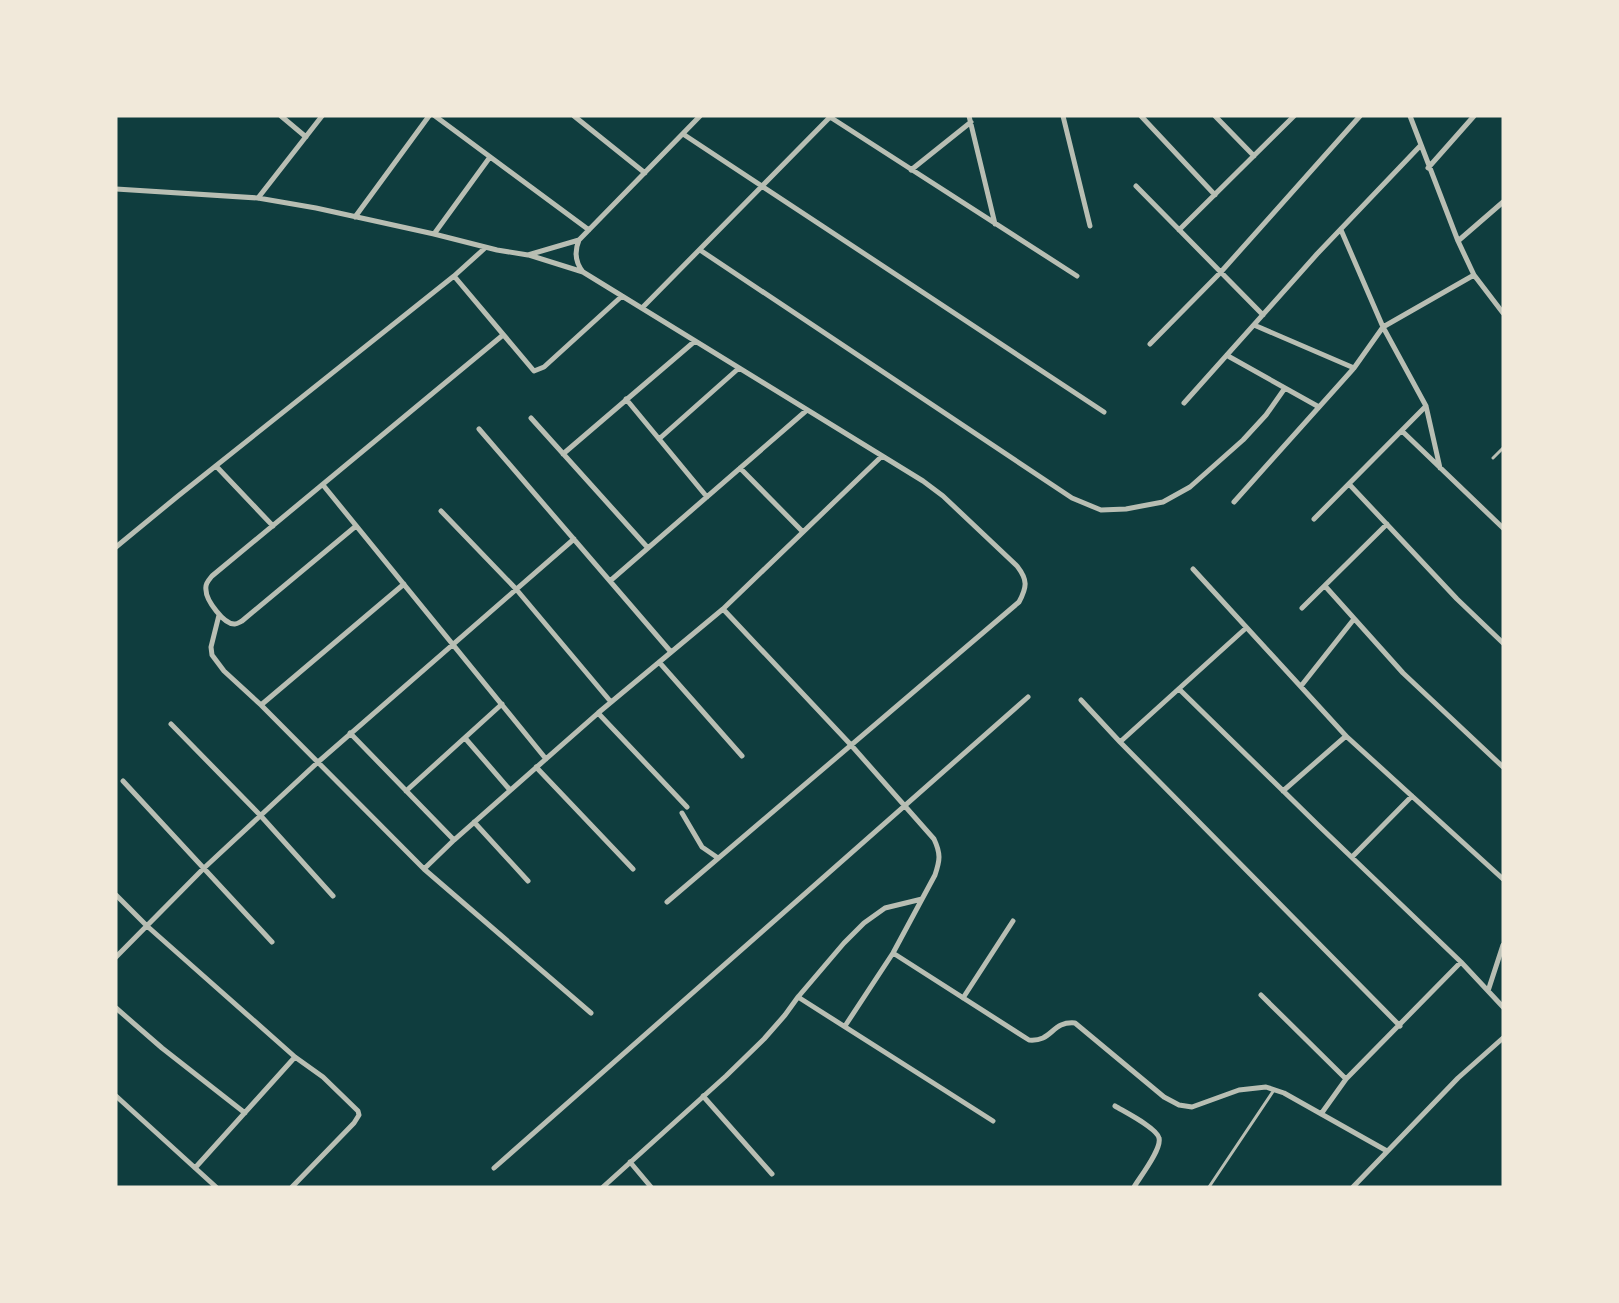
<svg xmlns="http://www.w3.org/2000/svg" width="1619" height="1303" viewBox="0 0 1619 1303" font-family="'IBM Plex Sans',sans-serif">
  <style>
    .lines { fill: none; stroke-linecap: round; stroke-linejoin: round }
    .service { stroke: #b8beb3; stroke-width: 3 }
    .minor { stroke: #b8beb3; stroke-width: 5 }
  </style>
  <rect width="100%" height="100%" fill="#0f3d3e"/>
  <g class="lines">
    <path class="service" d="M1493 458 1503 448
      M1209 1187 1274 1090"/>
    <path class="minor" d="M281 116 306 137
      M435 116 589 230
      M574 116 645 173
      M969 116 995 224
      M1063 116 1090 226
      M1141 116 1215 195
      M1215 116 1254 156
      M1410 116 1458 241 1474 275 1503 313
      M830 117 1077 276
      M683 134 1104 412
      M1428 168 1474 116
      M911 170 971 122
      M1136 186 1263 315
      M116 189 258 198 316 208 434 234 497 250 528 255 579 240 700 116
      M258 198 322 116
      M355 217 429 116
      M1179 230 1294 116
      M1341 230 1383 327 1426 406 1440 468
      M434 234 490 157
      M579 240C574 252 575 262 583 272L923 481 943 496 1017 566C1028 580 1027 587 1019 602L667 902
      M1458 241 1503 202
      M700 250 1072 498 1101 510 1126 509 1163 502 1190 487 1243 440 1266 415 1285 388
      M529 255 583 272
      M454 276 534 371 544 367 622 296
      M642 308 831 116
      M1254 325 1354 368
      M1150 344 1220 273 1360 116
      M1228 356 1319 407
      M626 399 707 497
      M1184 403 1317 254 1421 145
      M531 418 648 548
      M479 429 671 652
      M1402 431 1503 528
      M659 439 739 368
      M563 454 695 341
      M216 466 273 526
      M740 468 803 532
      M1349 484 1457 599 1503 643
      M323 485 546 759
      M1234 502 1354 368 1383 327 1474 275
      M441 511 516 589 611 702
      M1314 519 1426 406
      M356 526 242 621C240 622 237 624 235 624 224 625 206 600 206 590 205 584 208 581 212 576L503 335
      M116 547 178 496 454 276 485 248
      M1193 569 1346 736 1503 879
      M610 581 807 410
      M1325 586 1403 673 1503 767
      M1302 608 1387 524
      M723 609 851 745 934 839C941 854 940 860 935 875L893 953 845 1026
      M219 615 211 647 212 655 224 671 261 705 424 869 591 1013
      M659 662 742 756
      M1301 686 1354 619
      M1179 689 1318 825 1461 962 1503 1007
      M1081 700 1120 742 1400 1026
      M261 705 404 584
      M598 713 687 807
      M171 724 260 815 333 896
      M350 733 454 840
      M465 738 510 790
      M1120 742 1246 628
      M536 767 633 869
      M123 781 272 942
      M406 791 502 704
      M1283 791 1346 736
      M682 813 702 847 718 858
      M474 822 528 881
      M1352 857 1412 796
      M424 869 454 840 598 713 723 609 882 456
      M116 895 147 926 295 1057 323 1077 358 1111 359 1115 354 1123 292 1187
      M893 953 1029 1040C1053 1042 1051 1021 1075 1023L1164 1097 1179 1105 1192 1107 1239 1090 1266 1087 1284 1093 1387 1151
      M116 957 203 869 317 763 574 539
      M1488 991 1503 945
      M1261 995 1346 1079 1461 962
      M798 997 993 1121
      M963 998 1013 921
      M116 1008 162 1048 245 1113
      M116 1096 216 1187
      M703 1096 772 1174
      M1115 1106C1125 1112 1157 1128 1159 1138 1162 1149 1140 1177 1134 1187
      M1321 1114 1346 1079
      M630 1162 651 1187
      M195 1168 295 1057
      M494 1168 1028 697
      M603 1187 726 1076 764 1039 785 1015 798 997 844 943 864 923 885 908 922 899
      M1353 1187 1458 1078 1503 1038"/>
  </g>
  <rect width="1619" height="1303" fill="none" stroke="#f1e9da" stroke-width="235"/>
</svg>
